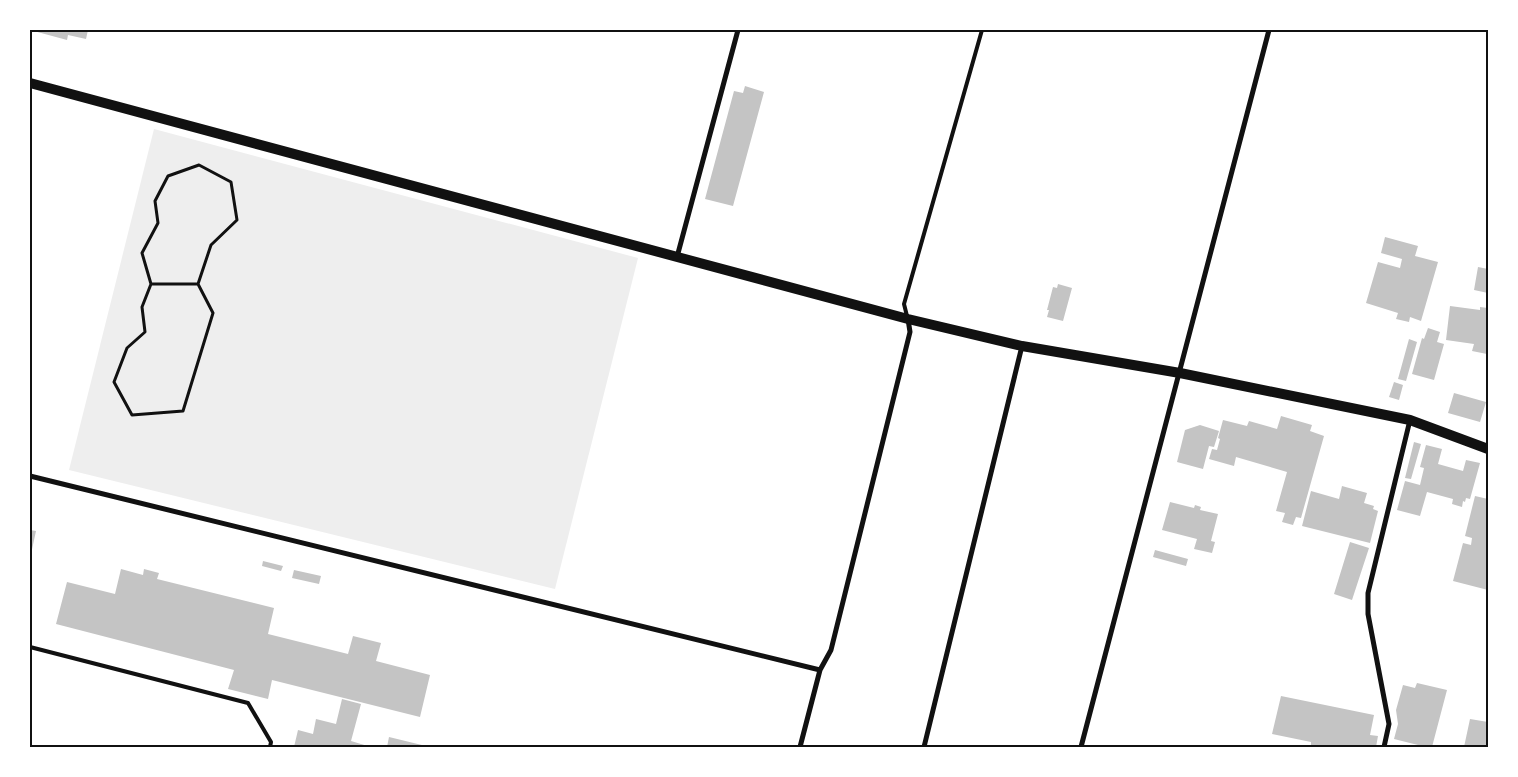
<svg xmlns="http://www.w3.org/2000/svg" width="1518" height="777" viewBox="0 0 1518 777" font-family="Ubuntu,sans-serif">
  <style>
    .green { fill: #eee }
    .building { fill: #c4c4c4 }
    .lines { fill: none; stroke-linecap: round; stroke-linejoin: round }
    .path { stroke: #111; stroke-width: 3 }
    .service { stroke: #111; stroke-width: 4 }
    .minor { stroke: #111; stroke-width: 5 }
    .secondary { stroke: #111; stroke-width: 10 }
    .neatline { fill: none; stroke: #111; stroke-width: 2 }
  </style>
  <rect width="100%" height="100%" fill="#fff"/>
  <path class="green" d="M154 129 638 258 555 589 69 470Z"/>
  <path class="building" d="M30 30H88L86 39 68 35 67 40Z
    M745 86 764 92 733 206 705 199 734 91 743 93Z
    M1385 237 1418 246 1415 256 1438 262 1421 321 1410 317 1409 322 1396 319 1398 313 1366 303 1378 262 1400 268 1402 259 1381 253Z
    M1478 267 1488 269V293L1474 290Z
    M1058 284 1072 288 1063 321 1047 317 1049 310H1047L1053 287 1057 288Z
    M1450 306 1480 310V307L1488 308V348L1487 354 1472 351 1474 344 1446 340Z
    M1428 328 1440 332 1437 342 1444 344 1434 380 1412 374 1422 338 1424 339Z
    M1409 339 1417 342 1406 381 1398 379Z
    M1394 382 1403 385 1399 400 1389 397Z
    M1454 393 1486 402 1480 422 1448 413Z
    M1281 416 1312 425 1310 431 1324 436 1301 518 1296 517 1293 525 1282 522 1285 513 1276 511 1287 472 1236 457 1234 466 1209 459 1212 449 1217 450 1220 439 1218 438 1223 420 1247 426 1249 421 1277 429Z
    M1200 425 1219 431 1214 447 1209 446 1203 469 1177 462 1185 430Z
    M1414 442 1421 444 1411 479 1405 478Z
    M1426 445 1442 449 1438 464 1463 471 1466 460 1480 463 1470 499 1466 498 1465 502 1463 501 1462 507 1452 504 1453 499 1427 492 1420 516 1397 510 1405 481 1420 485 1424 468 1420 467Z
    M1342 486 1367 493 1364 503 1374 506 1373 509 1378 511 1370 543 1302 526 1311 491 1339 499Z
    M1475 496 1488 499V590L1453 581 1463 543 1471 545 1472 538 1465 536Z
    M1170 502 1194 508 1195 505 1201 507 1200 510 1218 514 1211 541 1215 542 1212 553 1194 549 1197 539 1162 530Z
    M30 530 36 531 31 554H30Z
    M1350 542 1369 548 1352 600 1334 594Z
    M1155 550 1188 559 1186 566 1153 557Z
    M263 561 283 566 281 571 262 566Z
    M121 569 143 575 144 569 159 573 157 579 274 608 268 634 348 654 353 636 381 643 376 661 430 675 420 717 272 680 268 699 228 689 234 670 56 624 67 582 115 594Z
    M294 570 321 576 319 584 292 578Z
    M1417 683 1447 690 1432 747H1426L1394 739 1398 724 1396 710 1403 685 1415 688Z
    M1281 696 1374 715 1370 735 1378 736 1376 747H1311V742L1272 734Z
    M342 699 361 704 351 741 371 747H294L298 730 313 734 316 719 336 724Z
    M1470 719 1488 722V747H1464Z
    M389 737 426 746V747H387Z"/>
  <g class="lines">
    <path class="path" d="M151 284H198L211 245 237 220 231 182 199 165 168 176 155 201 158 223 142 253 151 284 142 307 145 332 127 348 114 382 132 415 183 411 213 313 198 284"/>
    <path class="service" d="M907 316 904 304 982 30
      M30 647 248 703 271 742 270 747"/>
    <path class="minor" d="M677 257 738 30
      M30 476 820 670
      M800 747 820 670 831 650 910 332 908 319
      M924 747 1022 346
      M1081 747 1269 30
      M1384 747 1389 724 1368 614V593L1410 420"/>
    <path class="secondary" d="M30 83 908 319 1022 346 1180 373 1410 420 1488 449"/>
  </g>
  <rect width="1518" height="777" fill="none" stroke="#ffffff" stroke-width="62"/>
  <rect x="31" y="31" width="1456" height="715" class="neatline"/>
</svg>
